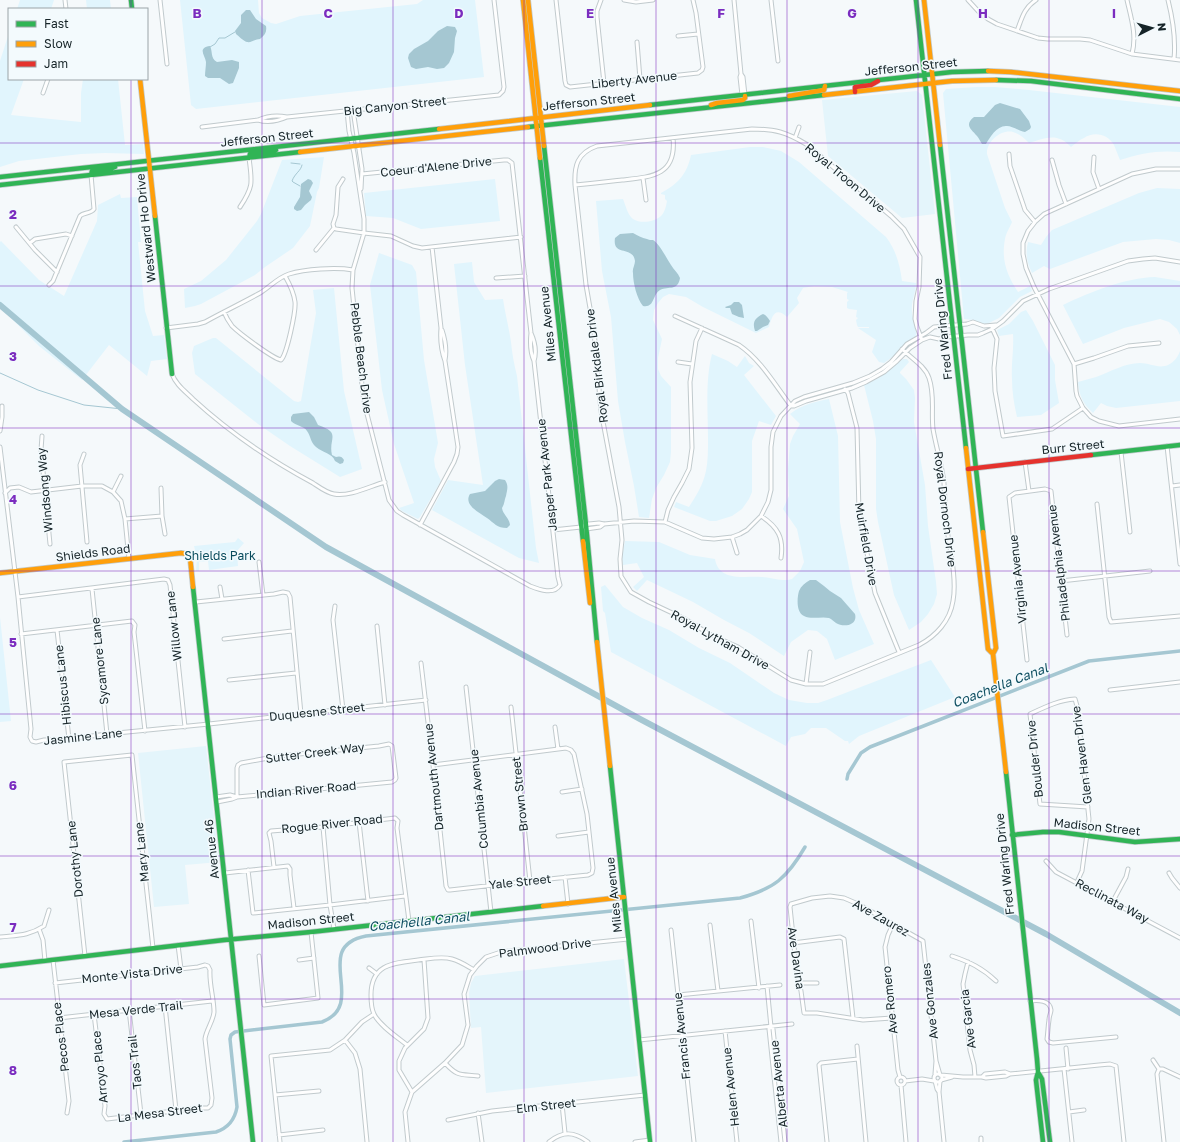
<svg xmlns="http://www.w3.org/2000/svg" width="1180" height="1142" viewBox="0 0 1180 1142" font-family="'Golos Text',sans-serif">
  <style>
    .built { fill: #e4f5fb }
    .green { fill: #e1f5fd }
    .water { fill: #a5c7d2 }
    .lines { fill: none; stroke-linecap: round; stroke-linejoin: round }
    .stream { stroke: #a5c7d2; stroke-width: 1 }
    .canal { stroke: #a5c7d2; stroke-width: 3.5 }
    .river { stroke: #a5c7d2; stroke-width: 6 }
    .street-casing { stroke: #c1cacd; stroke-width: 5 }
    .fast-casing { stroke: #c1cacd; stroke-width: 6 }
    .slow-casing { stroke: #c1cacd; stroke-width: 6 }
    .jam-casing { stroke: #c1cacd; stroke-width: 6 }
    .street { stroke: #fefefe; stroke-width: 3 }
    .fast { stroke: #30b455; stroke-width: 4.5 }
    .slow { stroke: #ff9f0a; stroke-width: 4.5 }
    .jam { stroke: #e5322d; stroke-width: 4.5 }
    .grid { fill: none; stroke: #7b2cbf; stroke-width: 1; stroke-opacity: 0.55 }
    .labels { text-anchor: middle; stroke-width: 3; stroke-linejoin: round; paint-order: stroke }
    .street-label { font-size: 12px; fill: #162428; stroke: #f3fafd }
    .park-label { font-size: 12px; fill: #094c5d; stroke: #f3fafd }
    .water-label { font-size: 13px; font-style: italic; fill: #105062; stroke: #f3fafd }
    .grid-label { font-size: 13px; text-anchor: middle; font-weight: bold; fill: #7b2cbf; stroke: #f3fafd; stroke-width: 3; stroke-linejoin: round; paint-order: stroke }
  </style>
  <rect width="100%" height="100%" fill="#f5f9fb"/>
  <path class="built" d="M917 91 922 95 935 214 902 218 828 156 822 100Z
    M206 746 219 862 185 865 189 904 154 907 138 753Z
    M624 959 638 1076 486 1093 481 1027 471 1028 469 993 471 983 475 976Z"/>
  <path class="green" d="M20 0H54L51 9H17Z
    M86 0H110L111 9H87Z
    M180 0H258L259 13 262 18 271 23 276 24 300 16 417 4 423 0H475L484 77 196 109 191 105Z
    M9 33V79H24L11 115 81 122V93L83 79H118L125 145 143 144 144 154 105 153 81 154 19 161 0 167V61Z
    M977 87H995L1029 90 1180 107V152C1159 150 1140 153 1120 160 1118 155 1116 150 1114 145 1108 134 1094 131 1084 138 1079 140 1075 144 1071 147 1057 132 1046 138 1029 143 1024 138 1020 134 1013 132 1001 129 986 142 987 154L1005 208 1012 222C1010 227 1006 233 1005 239 1001 260 1007 275 1018 292L1030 286 1032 291 1020 297 999 318 989 323 985 324 973 320 964 319 943 93 946 89Z
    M750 147H763L781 151 799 162 886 237C896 250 900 265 902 281L916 283C916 293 911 301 912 311 912 319 917 329 916 336 905 345 896 355 884 363L879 362 872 352 876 340 858 328H869V327H858L857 325 856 320 858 318 856 317 857 310 849 309 847 308V302L849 300 847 299V293L848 292 832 287 814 286 803 288 797 298 799 303 787 317C775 306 772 316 769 327L756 333 703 307 686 297 669 294 663 297 658 303 654 310 653 320 662 339 658 358V369L661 376 671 387V452L670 462 664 475 656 488 652 499 649 518 639 517 634 486 625 442 618 401 611 317 602 271 596 201 623 199C626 206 627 214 633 219 641 224 654 222 661 216 665 212 666 206 667 201L665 199V195L661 194V193C678 184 687 174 691 155Z
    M324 157 319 188 317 192 310 226 293 248 265 267 255 275 201 304 195 306 185 308 184 289 201 281 226 260 257 221 261 214 282 160Z
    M495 179 500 221 421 229 393 218 366 216 364 193Z
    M1157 188 1180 189V243L1169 240 1156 239 1123 242 1050 269 1044 266 1032 273C1027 263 1025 253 1028 242L1041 245 1046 237 1052 230 1139 193Z
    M120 194 121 198 137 197 141 242H138L145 311 153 336 164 335 167 359 151 361 147 376 109 345 82 380 39 346 0 307V242L1 241 39 280 64 296 97 221 98 205Z
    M379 253 412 265 416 272 424 360 438 443 434 459 435 467 441 481 420 517 418 519 402 511 399 508 414 503 394 444 382 390 370 285Z
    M472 262 474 282 485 300 503 299C505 313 509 328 511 342 512 353 514 364 517 376L536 548 539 563 519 558 432 510 448 480 483 485 465 365 454 264Z
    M1155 277 1180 281V335L1177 329 1169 322 1160 319 1124 328 1083 344 1063 305C1090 292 1125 278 1155 277Z
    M334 288 344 391 362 469 340 477 290 446 258 424 195 374 192 353 194 346 213 338H216L294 401 298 402 301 401 316 313 313 290Z
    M1026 310 1033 321 1055 365V380L1059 403 1041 415 1017 417C1014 404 1012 392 1012 379 1011 364 1014 350 1013 334L999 336 997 330 1009 324 1021 312Z
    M1180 351V401L1116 408 1107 406 1101 403 1093 413C1083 404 1079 395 1078 382 1084 380 1090 379 1096 377 1110 372 1125 363 1140 363 1150 363 1158 369 1168 365 1174 362 1178 357 1180 351Z
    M712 354 728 361 737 367 745 356 749 363 754 366 744 375 776 416 771 425 759 421 752 441V492L749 499 742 509 732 516 716 521H710L674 507 676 502 689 507C696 496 703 485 706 471 708 461 708 450 708 440 708 412 705 381 712 354Z
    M903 359H907L909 362 900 372V373L906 379 914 390 915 398 914 422 925 485 928 526 936 582 937 594 934 604 928 614 921 622 909 630 894 595 878 522 876 509V439L873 421 864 385 879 378Z
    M829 399 838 436 840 522 853 588 859 610 874 644 835 660 827 639 817 631 808 630 791 642 784 656 749 633 724 620 693 602 647 580 637 591 633 587 644 577 637 563 623 565 622 557 625 541 659 542 690 555 715 559C719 582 744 576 761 577 768 577 776 580 783 580 786 580 789 580 792 579L800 571 804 562 797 529 783 509 789 496 788 469 790 444 793 436 800 424 790 414C803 404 814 402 829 399Z
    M238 538 244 543 237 551 238 566 209 570 208 561 199 562V571H196L197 558 194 546 235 542Z
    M605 585 623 607 642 618 669 630 699 648 730 663 774 693 789 700 807 703H818L827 700 931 660 955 697 859 736 849 744 848 741H845L826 728H811L805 734 791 737 786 746 611 652 605 613 603 611 601 587Z
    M0 617 11 721 0 722Z"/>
  <path class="water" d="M246 10H250L256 19 266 26C267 32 265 35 260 39 255 39 251 43 247 42 243 41 239 36 236 34L235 31 241 23V15Z
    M447 26 455 27 457 31 455 38 454 52 449 63 444 68 437 69 428 67 416 69 411 67 408 58 409 54 414 49 428 41 438 31Z
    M210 46C213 52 210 58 217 62L232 60 239 62V68L233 83 229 84 220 78H208L205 76C205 71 206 67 206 62 205 55 197 48 210 46Z
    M1000 103 1020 109 1029 121 1031 127 1030 129 1025 132C1019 131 1012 126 1007 126 997 125 990 137 986 144H982C980 141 979 138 977 136 971 129 964 125 974 117H984L995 105Z
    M308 179 311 180 313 183 309 191 312 197 311 200 305 205 301 210 297 211 294 209V207L300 197 301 184Z
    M633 233C637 235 642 238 647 239 648 240 652 240 653 240 659 243 667 259 671 265 674 270 678 273 680 278 678 291 669 286 660 290 652 295 655 308 643 306 637 299 633 283 633 273 632 269 635 265 635 261 633 245 612 257 615 238L620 234Z
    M734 302H739L742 305 744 318 739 317 732 314 730 308H726L725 307 731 305Z
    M763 314C766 315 768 318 770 321L768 325 763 327 757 331H755C752 322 755 318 763 314Z
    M309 412 314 417 318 425C342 433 328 438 332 455L336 457C339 456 342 456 344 460L343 463 340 464 335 461C332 453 323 453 316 447 310 442 311 436 307 431 304 426 296 426 291 421V417L293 414Z
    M499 479 505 480C509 486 507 490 506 496 504 501 505 503 502 508 503 515 509 517 510 525L507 528C497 528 494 523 487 518 480 513 463 505 470 494L485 491 495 481Z
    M810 580H816L824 586 830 591 841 598 855 614C858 625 844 628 836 623 833 621 832 619 829 618 821 616 812 620 804 616 796 612 797 598 799 591 801 586 805 583 810 580Z"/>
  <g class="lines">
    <path class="stream" d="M210 47 215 44 219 38H225L235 32
      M291 163 300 164
      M300 186 293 182 292 181C295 173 301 171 302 165
      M0 373 38 390 84 405 122 409"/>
    <path class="canal" d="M847 779 848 774 861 753 870 747 1089 661 1180 651
      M124 1142 216 1132C228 1128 235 1119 237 1107L230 1039 231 1035 235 1032 322 1022C369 1004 310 947 366 936L740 898C774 889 787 878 805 847"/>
    <path class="river" d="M0 305 122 409 326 547 640 719 1046 934 1180 1013"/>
    <defs>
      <path id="street" d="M65 0 66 9
        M160 0 167 64
        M556 0 565 81 566 85 570 87 698 73 702 70 703 67 696 13 693 0
        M601 0 597 11V17L604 83
        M624 0 636 2 653 0
        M734 0 741 74 740 77 742 95
        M771 0 778 61
        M968 0 979 12 988 19 997 24 1038 38 1048 39H1080L1090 40 1132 54 1180 60
        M1127 0C1131 18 1137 35 1132 54
        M1168 0C1173 20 1176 39 1174 59
        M1017 31C1022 18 1024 8 1036 0
        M678 36 698 34
        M637 42 640 79
        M741 74 743 77 745 95
        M43 93 48 79
        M353 110 362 169 361 189
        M347 111 349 131 354 153 364 219V233L353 270 352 288 363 395 366 410 389 500 397 511 403 515 530 586C540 590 554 595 560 585L558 577 534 361C530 352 530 342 531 333
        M258 120C268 123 278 121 287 117
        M202 127 258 120C267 116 277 115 287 117L499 95 503 91 504 87 494 0
        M795 138 799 127
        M1009 154 1010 166 1023 204 1025 210 1035 222
        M1094 157 1093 172 1099 189
        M1052 160 1059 185 1066 204
        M1180 169H1156L1132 174 1044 214 1035 222 1028 231 1023 243V254L1026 268 1034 287 1074 364 1076 391 1077 396 1083 408 1091 417 1099 421 1119 426 1180 419
        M362 174 504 160H508L512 163 531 333C535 342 537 351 534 361
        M643 178 646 200
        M343 179 338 187 336 215 333 224 334 228 336 229 364 233 391 236 413 246 422 248 521 237
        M575 185C591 184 606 182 622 180 651 177 677 176 673 138
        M240 207C254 186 252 182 249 158
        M16 227 35 250 57 272
        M30 243 35 239 66 234 72 236
        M316 250 334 228
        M496 278 525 276
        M49 285 53 281 80 216C84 212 91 214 94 209L91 175
        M224 312C226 317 229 322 232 326 239 333 272 358 281 360 287 354 296 311 295 302 294 294 289 283 285 276
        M675 316 739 345C761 360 775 385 791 406
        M166 328 198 324 205 322C223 312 242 303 260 293 270 287 277 278 289 274 305 269 336 267 353 270
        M992 328 997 339 994 368 995 391 1003 436 1052 429 1083 408
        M442 330C445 339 447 350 445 360
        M902 349C911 358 925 366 929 378 935 395 931 412 933 429 936 447 942 465 944 483 945 498 945 514 947 529 950 550 957 580 953 601 950 621 936 636 919 645L823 684H806L791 680 738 647 711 635 685 619 649 602 631 592 621 576 620 559 622 540 619 507 601 411 594 331 586 285 575 185C574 166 577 153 597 146L752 129C775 129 786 132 806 144L891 216 904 229 920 257 919 287 916 301 915 319 917 327 922 340
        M678 362 692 364
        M1074 364 1094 358 1128 346 1159 343
        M172 374C176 385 185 391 193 399 229 432 270 460 313 483 319 487 327 493 334 494 350 497 370 486 385 482
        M845 389 848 393 857 428 859 513 875 593 899 652
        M791 406H794L806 401 852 388 866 382 884 372 897 361 910 348 922 340 930 337 939 339 946 337 968 335H978L983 333 992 329 1003 321 1023 301 1049 289 1128 261 1143 259 1155 258 1180 262
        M0 431 2 417V406
        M42 436 41 450 50 544
        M1167 446 1180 564
        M0 447 18 597 31 729 30 737 32 741 36 742 44 740 69 739 107 734 209 724 426 700
        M1121 452 1130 532
        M84 454 80 465 87 542
        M1025 462 1029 491
        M1172 486 1180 485
        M161 488 162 516 165 534
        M113 492 121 476
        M5 493 10 488 19 487 31 492 82 486H102L113 492 121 501 125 519 129 559
        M1097 504 1109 617 1111 622 1180 616
        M761 516C778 527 784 538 781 558
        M125 519 162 516
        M665 522 668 510 674 497 682 483 689 469 692 448 690 382 696 341 702 328
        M420 525 454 462 457 454 458 447 445 361C441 350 440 340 441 328L432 247
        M586 529 600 527 604 524
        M553 530 581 527 589 524 599 523 604 524 634 521 665 522 702 538 714 539 732 537 740 534 747 530 761 516 768 502 771 490V447L773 432 781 416 795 401 804 397 853 383 870 376 882 369 891 362 907 344 926 333 934 327 967 324 973 322 984 326 996 325
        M732 537 737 553
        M259 562 263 595
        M1061 581 1150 571
        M220 587 222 599
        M92 589 107 734
        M18 597 164 579 168 580 170 585 185 727
        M196 602 274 594 283 592 288 593 290 597 301 714
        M335 606 333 620 343 710
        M377 626 385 705
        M57 630 69 739
        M21 634 132 621 135 625 134 632 145 731
        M224 639 292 631
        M1027 660 1009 497 1015 493 1045 489 1051 491 1067 635
        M421 663 433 765 446 886 448 890H450L530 881 588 875 592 873 593 868 587 814 574 754 571 750 566 748 433 765
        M229 680 296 673
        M806 684 810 652
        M466 687 491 912
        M1110 690 1180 682
        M511 707 530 881
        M555 727 558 749
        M562 792 582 789
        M216 797 230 795 237 797
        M217 802 232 799 237 797 392 782 395 780 396 778 392 746 389 744 379 746 279 756 241 763 238 765 237 768V797
        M359 822 368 901
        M323 827 330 905 334 929
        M558 836 589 832
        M1046 861 1056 872 1180 938
        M274 867 271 841 269 833 271 831 323 827 395 818 398 821 397 828 409 921
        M248 870 253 913 330 905 405 896
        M225 873 288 866 290 869V875L294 908
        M1169 873 1172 878 1180 888
        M565 877 568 904
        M1077 882 1082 871 1089 819 1077 706 1075 699C1059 700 1045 707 1030 714L1040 804 1088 807
        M1113 901 1126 877 1128 869
        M751 921 759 988
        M893 924 888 935 885 947 898 1070 900 1077
        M710 925 718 991
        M39 929 43 940 45 961
        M671 930 694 1142
        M0 937C18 935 28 936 44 926L49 910
        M793 943 840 937 844 939 853 1018
        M178 945 181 969
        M85 956 64 762 132 755 153 948
        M259 956 264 1005 318 998 311 932
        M952 956C970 962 982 968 996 981
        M53 960 69 1101 67 1113
        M299 960 314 958
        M968 962 965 974 963 984 970 1050 974 1065 975 1077
        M369 968 377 974
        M55 983 198 967 205 965 208 966 210 970C209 984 214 998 214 1012 213 1022 206 1030 205 1039L212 1098 211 1105 208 1108H199L107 1119 104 1114 105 1106 94 1014
        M799 983H817
        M767 986 771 1027 773 1029 785 1142
        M678 995 780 985
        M1030 1001C1038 1000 1050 1000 1051 1010 1051 1013 1049 1016 1049 1020 1048 1026 1048 1032 1047 1039L1049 1042 1053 1043 1116 1037
        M165 1006 176 1110
        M129 1010 141 1114
        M59 1018 212 1001
        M892 1018 863 1020 817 1013H804L801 991 797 975 790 907 791 904 812 898 830 896 844 898 858 904 923 941 936 1061 940 1075
        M771 1027 769 1029 781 1142
        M725 1031 737 1142
        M345 1040 355 1053 360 1069 367 1142
        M639 1040 792 1024
        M407 1045C397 1037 379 1025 374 1014 371 1008 371 1001 371 995 371 964 393 963 418 960 429 959 441 956 452 959 460 961 467 966 474 970
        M857 1046 866 1142
        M1066 1048 1068 1069
        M1153 1060 1159 1069
        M445 1063C458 1077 460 1074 478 1076
        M1064 1069 1072 1142
        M1159 1069 1157 1074 1164 1142
        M1159 1069H1163L1180 1077
        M934 1078a4 4 0 1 1 8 0a4 4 0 1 1-8 0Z
        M935 1074 936 1061
        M941 1075 963 1077H982L986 1078 1006 1076 1010 1074 1099 1065 1110 1064 1116 1066 1124 1142
        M982 1077 985 1074 1005 1072 1010 1074
        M897 1081a4 4 0 1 1 8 0a4 4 0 1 1-8 0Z
        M941 1080 952 1077
        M905 1081 922 1079 934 1081
        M935 1081 937 1089 939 1092
        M940 1081 939 1092 944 1142
        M901 1085 906 1142
        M412 1092 399 1070V1061L405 1048 424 1029 428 1018 424 960
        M275 1095 319 1091
        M562 1104 565 1133
        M1069 1112 1084 1110
        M478 1113 482 1142
        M448 1120 492 1111 645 1095
        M279 1135 323 1130
        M981 1138V1142
        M280 1142 271 1056 330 1050 345 1040 362 1022 374 1014
        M408 1142 405 1112 412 1092 445 1063 462 1045 468 1025 464 994 470 975 477 966 486 957 501 952 628 939
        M549 1142C562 1131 574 1131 588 1142
        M635 1142 650 1140
        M827 1142 819 1065 821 1063 858 1059"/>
      <path id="fast" d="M131 0 132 9
        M916 0 966 448
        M996 80 1031 81 1180 99
        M650 105 952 72 988 71
        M528 127 824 95
        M940 145 983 532
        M544 146 586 525 597 642
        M249 158 250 154 276 150
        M540 158 583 541
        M91 175 92 171 110 169 115 167
        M0 177 439 129
        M0 185 300 152
        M155 216 172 374
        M1091 455 1180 445
        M193 587 253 1142
        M610 766 650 1142
        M1006 772 1037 1059 1038 1072 1036 1080 1043 1142
        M1012 835 1043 832H1059L1135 842 1180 839
        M0 966 224 940 311 932 543 906
        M1038 1072 1042 1079 1050 1142"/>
      <path id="slow" d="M523 0 540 158
        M528 0 544 146
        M924 0 940 145
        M988 71 1011 72 1180 91
        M140 79 155 216
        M824 95 952 81 996 80
        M789 96 824 90 825 86
        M711 105 717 103 743 100 745 98V96
        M439 129 650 105
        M300 152 528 127
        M966 448 988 649 993 654
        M983 532 996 648 993 654 1006 772
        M583 541 590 603
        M0 573 181 553 187 554 190 557 193 587
        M597 642 610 766
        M543 906 624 897"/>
      <path id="jam" d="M855 92V87L871 85 878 81
        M968 469 1091 455"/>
    </defs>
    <use href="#street" class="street-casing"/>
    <use href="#fast" class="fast-casing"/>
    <use href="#slow" class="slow-casing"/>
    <use href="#jam" class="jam-casing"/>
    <use href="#street" class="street"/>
    <use href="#fast" class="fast"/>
    <use href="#slow" class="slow"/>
    <use href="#jam" class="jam"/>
  </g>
  <path class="grid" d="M131 0V9M262 0V1142M393 0V1142M524 0V1142M656 0V1142M787 0V1142M918 0V1142M1049 0V1142M131 79V1142M0 143H1180M0 286H1180M0 428H1180M0 571H1180M0 714H1180M0 856H1180M0 999H1180"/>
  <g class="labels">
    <g class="street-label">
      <text transform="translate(911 67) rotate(-6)" y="4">Jefferson Street</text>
      <text transform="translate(634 80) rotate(-6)" y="4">Liberty Avenue</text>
      <text transform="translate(589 102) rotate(-6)" y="4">Jefferson Street</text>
      <text transform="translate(395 106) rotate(-6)" y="4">Big Canyon Street</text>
      <text transform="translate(267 138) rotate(-6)" y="4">Jefferson Street</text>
      <text transform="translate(436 167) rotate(-6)" y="4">Coeur d'Alene Drive</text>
      <text transform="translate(845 178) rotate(40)" y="4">Royal Troon Drive</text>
      <text transform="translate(146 228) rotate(-96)" y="4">Westward Ho Drive</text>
      <text transform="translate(548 324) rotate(-96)" y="4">Miles Avenue</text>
      <text transform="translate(943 329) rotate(-96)" y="4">Fred Waring Drive</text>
      <text transform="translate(361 358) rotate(83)" y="4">Pebble Beach Drive</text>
      <text transform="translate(597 366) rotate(-97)" y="4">Royal Birkdale Drive</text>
      <text transform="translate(1073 447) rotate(-6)" y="4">Burr Street</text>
      <text transform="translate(547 475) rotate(-96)" y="4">Jasper Park Avenue</text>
      <text transform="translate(45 490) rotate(-95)" y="4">Windsong Way</text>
      <text transform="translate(945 509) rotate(83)" y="4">Royal Dornoch Drive</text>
      <text transform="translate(866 544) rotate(80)" y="4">Muirfield Drive</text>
      <text transform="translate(93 553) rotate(-7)" y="4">Shields Road</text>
      <text transform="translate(1059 563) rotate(-97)" y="4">Philadelphia Avenue</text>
      <text transform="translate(1018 579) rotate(-96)" y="4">Virginia Avenue</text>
      <text transform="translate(174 626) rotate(-96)" y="4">Willow Lane</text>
      <text transform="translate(720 640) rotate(29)" y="4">Royal Lytham Drive</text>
      <text transform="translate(100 661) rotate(-96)" y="4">Sycamore Lane</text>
      <text transform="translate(63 685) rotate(-96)" y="4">Hibiscus Lane</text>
      <text transform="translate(317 712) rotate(-6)" y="4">Duquesne Street</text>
      <text transform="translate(83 737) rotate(-6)" y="4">Jasmine Lane</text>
      <text transform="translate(315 753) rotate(-7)" y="4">Sutter Creek Way</text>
      <text transform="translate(1082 755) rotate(-97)" y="4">Glen Haven Drive</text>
      <text transform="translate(1035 759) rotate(-96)" y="4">Boulder Drive</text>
      <text transform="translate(434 777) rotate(-96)" y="4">Dartmouth Avenue</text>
      <text transform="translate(306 790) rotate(-5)" y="4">Indian River Road</text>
      <text transform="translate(520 794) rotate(-96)" y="4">Brown Street</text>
      <text transform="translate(479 799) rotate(-96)" y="4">Columbia Avenue</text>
      <text transform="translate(332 824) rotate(-6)" y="4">Rogue River Road</text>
      <text transform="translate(1097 827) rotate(6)" y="4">Madison Street</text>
      <text transform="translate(212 849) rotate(-96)" y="4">Avenue 46</text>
      <text transform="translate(142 852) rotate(-96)" y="4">Mary Lane</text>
      <text transform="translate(75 859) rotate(-96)" y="4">Dorothy Lane</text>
      <text transform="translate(1005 864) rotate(-96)" y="4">Fred Waring Drive</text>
      <text transform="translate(520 882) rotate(-6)" y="4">Yale Street</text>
      <text transform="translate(614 895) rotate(-96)" y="4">Miles Avenue</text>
      <text transform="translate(1112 901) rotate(28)" y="4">Reclinata Way</text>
      <text transform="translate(881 918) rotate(29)" y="4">Ave Zaurez</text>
      <text transform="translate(311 921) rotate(-6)" y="4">Madison Street</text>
      <text transform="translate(545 948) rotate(-7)" y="4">Palmwood Drive</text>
      <text transform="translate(796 958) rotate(82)" y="4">Ave Davina</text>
      <text transform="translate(132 974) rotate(-6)" y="4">Monte Vista Drive</text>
      <text transform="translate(890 1000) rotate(-96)" y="4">Ave Romero</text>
      <text transform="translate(930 1001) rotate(-96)" y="4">Ave Gonzales</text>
      <text transform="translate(136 1010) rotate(-6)" y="4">Mesa Verde Trail</text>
      <text transform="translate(968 1019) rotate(-97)" y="4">Ave Garcia</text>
      <text transform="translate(682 1036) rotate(-96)" y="4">Francis Avenue</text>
      <text transform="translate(61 1037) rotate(-97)" y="4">Pecos Place</text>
      <text transform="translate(135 1062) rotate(-96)" y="4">Taos Trail</text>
      <text transform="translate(100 1067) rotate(-96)" y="4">Arroyo Place</text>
      <text transform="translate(779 1084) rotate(-96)" y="4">Alberta Avenue</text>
      <text transform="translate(731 1087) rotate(-96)" y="4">Helen Avenue</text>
      <text transform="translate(546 1106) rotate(-6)" y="4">Elm Street</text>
      <text transform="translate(160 1113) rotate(-7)" y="4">La Mesa Street</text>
    </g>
    <g class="park-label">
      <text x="220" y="560">Shields Park</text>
    </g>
    <g class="water-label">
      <text transform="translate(1000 685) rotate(-21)" y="5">Coachella Canal</text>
      <text transform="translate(419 921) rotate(-6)" y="5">Coachella Canal</text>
    </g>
  </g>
  <g class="grid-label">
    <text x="197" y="18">B</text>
    <text x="328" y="18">C</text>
    <text x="459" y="18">D</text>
    <text x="590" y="18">E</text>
    <text x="721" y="18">F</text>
    <text x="852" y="18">G</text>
    <text x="983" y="18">H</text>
    <text x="1114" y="18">I</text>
    <text x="13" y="219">2</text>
    <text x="13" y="361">3</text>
    <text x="13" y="504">4</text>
    <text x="13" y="647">5</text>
    <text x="13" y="790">6</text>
    <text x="13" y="932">7</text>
    <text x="13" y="1075">8</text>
  </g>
  <rect x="8" y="8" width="140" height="72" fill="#f3fafd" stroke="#9ba4a8"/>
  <rect x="16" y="21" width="20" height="6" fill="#30b455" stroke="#9ba4a8"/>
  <text x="44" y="28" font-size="12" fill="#162428">Fast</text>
  <rect x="16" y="41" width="20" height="6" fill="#ff9f0a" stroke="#9ba4a8"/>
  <text x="44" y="48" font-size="12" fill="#162428">Slow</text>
  <rect x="16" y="61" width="20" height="6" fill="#e5322d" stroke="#9ba4a8"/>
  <text x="44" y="68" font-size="12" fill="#162428">Jam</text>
  <g transform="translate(1152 28) rotate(84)" stroke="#f3fafd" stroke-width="3" paint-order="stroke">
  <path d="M0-3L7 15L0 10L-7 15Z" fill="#162428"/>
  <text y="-6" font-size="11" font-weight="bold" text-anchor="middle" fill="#162428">N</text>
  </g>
</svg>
